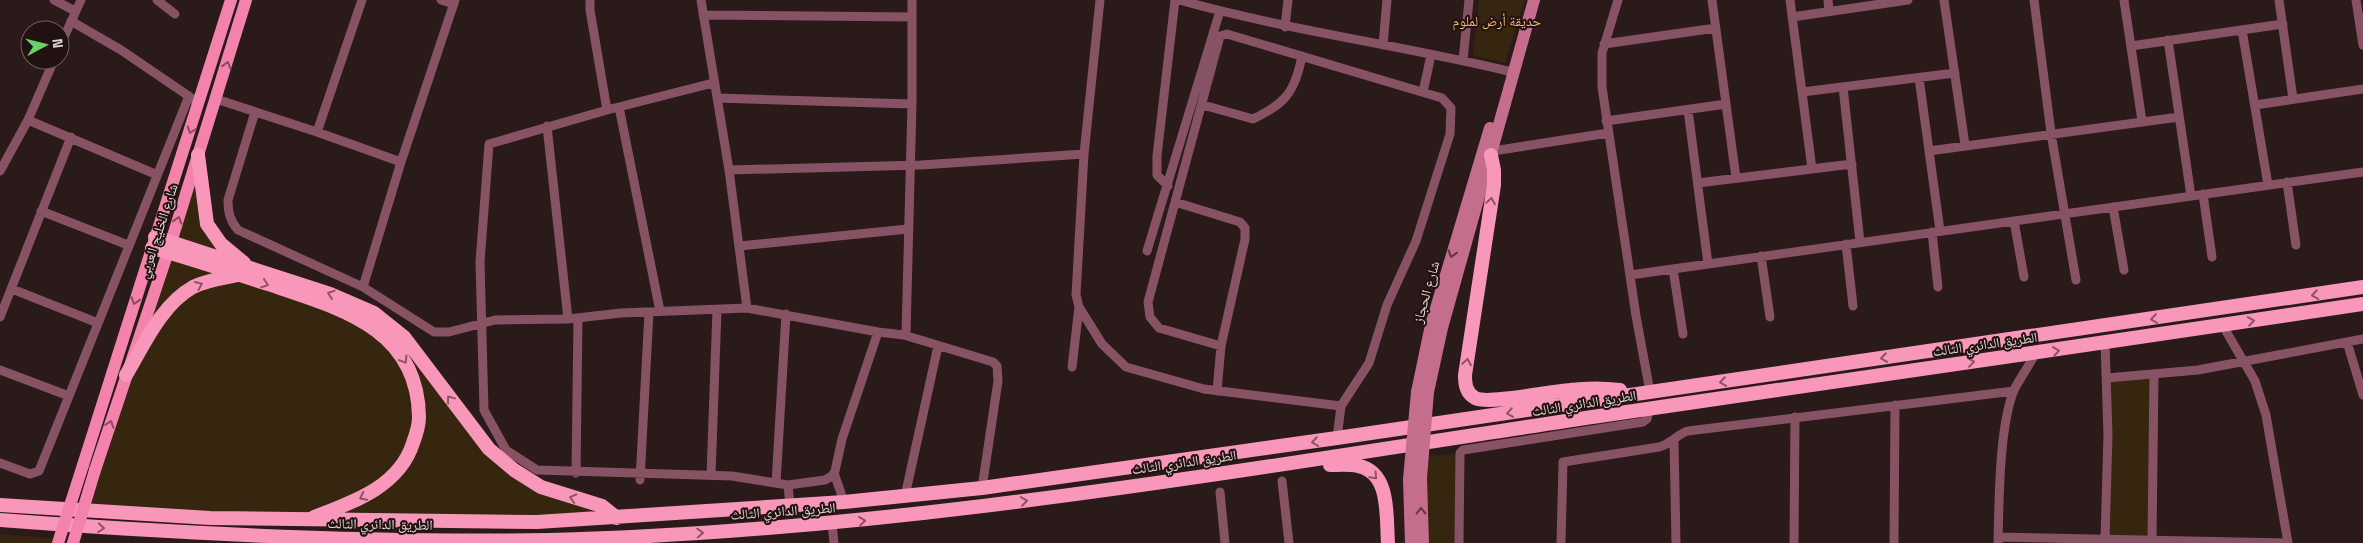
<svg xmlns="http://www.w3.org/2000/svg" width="2363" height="543" viewBox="0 0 2363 543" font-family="'Space Grotesk','Noto Naskh Arabic',sans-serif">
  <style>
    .green { fill: #36250f }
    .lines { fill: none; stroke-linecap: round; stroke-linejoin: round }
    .minor { stroke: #885265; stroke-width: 9 }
    .secondary { stroke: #c46d8d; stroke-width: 12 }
    .primary { stroke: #f382ac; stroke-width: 12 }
    .trunk { stroke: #f997ba; stroke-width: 14 }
    .secondary-bridge { stroke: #c46d8d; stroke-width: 12 }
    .primary-bridge { stroke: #f382ac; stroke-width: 12 }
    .oneway { stroke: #8a4a5e }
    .oneway2 { stroke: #8d5465 }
    .oneway3 { stroke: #623642 }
    .labels { text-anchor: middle; stroke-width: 4; stroke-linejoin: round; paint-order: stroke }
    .park-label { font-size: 14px; fill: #f7bb73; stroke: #211110 }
    .street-label { font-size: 14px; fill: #e2d6d5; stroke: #211110 }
  </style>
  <rect width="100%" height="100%" fill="#2a1a19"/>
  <path class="green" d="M1479 0H1525L1505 63 1473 55Z
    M198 160 203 212 244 264 172 242Z
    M169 253 236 274 194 286 128 371Z
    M237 277 332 308 387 341 417 399 405 456 379 484 308 516 84 510 126 375 163 318 194 289Z
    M415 354 506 467 613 516 313 519 392 478 421 423 408 365Z
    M2154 375 2152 542 2105 541 2108 379Z
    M1460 454 1459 543H1424L1423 456Z
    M0 534 58 539 57 543H0Z"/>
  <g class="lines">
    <path class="minor" d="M54 0 75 11
      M157 0 175 14
      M362 0 317 132 401 162
      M441 0 454 4
      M590 0V10L607 110
      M701 0 729 170 747 308
      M1100 0 1084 154 1076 295 1079 307 1102 344 1126 367 1204 389 1341 406
      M1179 0C1287 30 1399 45 1508 71
      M1618 0 1602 53V87L1636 316 1650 392
      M1712 0 1736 178
      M1790 0 1812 169
      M1828 0 1829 11
      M1944 0 1965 145
      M2034 0 2051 133 2076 280
      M2124 0 2142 121
      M2279 0 2293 99
      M2356 0 2363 45
      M703 15 912 17
      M1792 17 1908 0
      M71 21 121 50 193 99
      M1285 27 1288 0
      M2242 30 2268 185
      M2168 40 2191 196
      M1604 44 1716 28
      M1383 45 1387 0
      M60 46 81 0
      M2131 46 2283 24
      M1463 60 1469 0
      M1919 78 1940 231
      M713 83 607 110 489 144 480 262 484 410 506 450 537 470 732 476 788 485 825 480 832 476 835 471 842 439 878 332
      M1843 87 1860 242
      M1423 92 1431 55
      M1802 92 1955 73
      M717 98 912 104
      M216 99 317 132
      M1203 105 1253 119C1285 104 1295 92 1302 56
      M2255 105 2363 89
      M619 107 660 311
      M1688 110 1708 264
      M255 112 228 200C228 212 230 221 238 230L363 287 434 332H449L495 320 568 319 621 313 747 308 878 332 904 335 906 333 912 104V0
      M28 120 155 174
      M1606 121 1726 104
      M547 126 568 319
      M1493 151 1608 133
      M1929 151 2179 117
      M729 170 921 165 1084 154
      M0 171 28 120 54 60
      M2287 182 2296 245
      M1698 183 1852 164
      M1168 186 1157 175V156L1175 0
      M2203 194 2212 257
      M1175 202 1240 222 1245 228V239L1221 346 1217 391
      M2113 207 2124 270
      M41 211 128 245
      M2014 221 2024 277
      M1932 232 1938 287
      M1846 244 1853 306
      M740 246 908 229
      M1147 251 1220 11
      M1761 256 1770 317
      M1673 269 1683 334
      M1630 275 2363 172
      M363 287 401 162 455 0
      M12 289 98 323
      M0 317 71 137
      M2223 326 2255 381 2266 415 2288 543
      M904 335 993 362 997 366 998 381 982 488
      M2347 342 2363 395
      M2105 343 2108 435 2105 539
      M1221 346 1159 328 1150 317 1148 302 1220 36 1227 34 1442 98 1451 108 1450 134 1416 241 1387 305 1369 363 1341 406 1337 438
      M1072 367 1079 307
      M0 370 69 396
      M2107 378 2198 370 2363 339
      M1674 441 1676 543
      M0 463 30 474 39 471 189 96
      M576 473 578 318
      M834 473 844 502
      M711 475 717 310
      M640 480 649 312
      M1282 481 1289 543
      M776 483 786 314
      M788 485 790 506
      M1220 492 1225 543
      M905 496 938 346
      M832 524 834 543
      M1998 537 2287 543
      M2152 540 2154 375
      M1459 543 1460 453 1463 450 1643 422 1647 419 1649 409
      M1561 543 1563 462 1659 447C1673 443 1677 434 1688 431L2014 391
      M1794 543 1795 417
      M1894 543 1895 405
      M1998 543C1999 502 1999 427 2014 390 2020 378 2029 366 2035 354"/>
    <path class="secondary" d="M1417 392 1431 325 1490 128
      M1428 392 1442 328 1534 0
      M1421 478 1423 543
      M1409 479 1411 543"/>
    <path class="primary" d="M83 465 231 0
      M95 470 168 252 246 0"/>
    <path class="trunk" d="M198 155 207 224 221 244 244 263
      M1491 155 1494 170V185L1465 375C1465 384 1466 393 1475 398 1489 405 1551 391 1570 390 1586 388 1604 388 1620 390
      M155 237 330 294 374 313 404 337 489 449 514 470 541 487 602 506 617 518
      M152 248C191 258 229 272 268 284 338 308 418 327 419 417 419 426 416 435 413 443 399 487 353 502 314 517
      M126 375C144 345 161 305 193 287 207 280 223 278 238 275
      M1330 465C1339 465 1349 464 1358 466 1391 472 1386 517 1388 543
      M0 505 210 518 537 522 844 502 982 488 1337 438 2363 287
      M0 520C183 534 366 543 549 540 905 531 1255 467 1606 415 1858 378 2111 342 2363 304"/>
    <path class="secondary-bridge" d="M1421 478 1428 392
      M1409 479 1417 392"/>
    <path class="primary-bridge" d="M58 543 83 465
      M73 543 95 470"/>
  </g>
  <defs><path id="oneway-chevron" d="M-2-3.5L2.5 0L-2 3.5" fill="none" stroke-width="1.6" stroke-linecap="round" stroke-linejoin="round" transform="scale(1.25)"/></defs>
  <g class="oneway">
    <use href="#oneway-chevron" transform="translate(227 65) rotate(-73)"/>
    <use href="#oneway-chevron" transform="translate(191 130) rotate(108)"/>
    <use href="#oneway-chevron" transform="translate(178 220) rotate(-73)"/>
    <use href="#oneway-chevron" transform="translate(135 301) rotate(107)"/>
    <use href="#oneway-chevron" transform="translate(110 424) rotate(-72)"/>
  </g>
  <g class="oneway2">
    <use href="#oneway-chevron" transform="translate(1491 201) rotate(-81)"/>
    <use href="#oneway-chevron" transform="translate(265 284) rotate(19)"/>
    <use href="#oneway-chevron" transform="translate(199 285) rotate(-23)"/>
    <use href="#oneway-chevron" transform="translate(331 294) rotate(-161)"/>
    <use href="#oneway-chevron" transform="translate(2315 295) rotate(172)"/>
    <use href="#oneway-chevron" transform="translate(2154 319) rotate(172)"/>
    <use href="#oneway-chevron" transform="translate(2251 321) rotate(-9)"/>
    <use href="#oneway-chevron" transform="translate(2056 351) rotate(-9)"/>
    <use href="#oneway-chevron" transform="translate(1884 358) rotate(172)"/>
    <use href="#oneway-chevron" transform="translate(404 360) rotate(59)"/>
    <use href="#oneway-chevron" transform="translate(1467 362) rotate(-81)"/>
    <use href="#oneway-chevron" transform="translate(1971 362) rotate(-8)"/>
    <use href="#oneway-chevron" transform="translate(1723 382) rotate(172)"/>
    <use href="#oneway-chevron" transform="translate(450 399) rotate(-127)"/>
    <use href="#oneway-chevron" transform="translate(1510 413) rotate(172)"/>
    <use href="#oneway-chevron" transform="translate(1315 442) rotate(172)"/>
    <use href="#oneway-chevron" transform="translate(1374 476) rotate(47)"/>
    <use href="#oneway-chevron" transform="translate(363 497) rotate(153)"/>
    <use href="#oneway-chevron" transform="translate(573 498) rotate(-165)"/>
    <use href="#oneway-chevron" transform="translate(1024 501) rotate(-8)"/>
    <use href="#oneway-chevron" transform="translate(862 521) rotate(-6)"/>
    <use href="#oneway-chevron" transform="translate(101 528) rotate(5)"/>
    <use href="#oneway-chevron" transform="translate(700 533) rotate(-3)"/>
  </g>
  <g class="oneway3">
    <use href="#oneway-chevron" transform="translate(1452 254) rotate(107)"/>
    <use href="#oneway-chevron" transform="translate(1421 511) rotate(-90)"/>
  </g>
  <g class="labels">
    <g class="park-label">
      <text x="1497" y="26">حديقة أرض لملوم</text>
    </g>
    <g class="street-label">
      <text transform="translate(158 231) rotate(-72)" y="5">شارع الخليج العربي</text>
      <text transform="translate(1426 292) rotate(-74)" y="5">شارع الحجاز</text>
      <text transform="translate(1985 344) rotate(-8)" y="5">الطريق الدائري الثالث</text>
      <text transform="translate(1584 403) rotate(-9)" y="5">الطريق الدائري الثالث</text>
      <text transform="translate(1184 462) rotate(-8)" y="5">الطريق الدائري الثالث</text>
      <text transform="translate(783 511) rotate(-4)" y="5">الطريق الدائري الثالث</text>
      <text transform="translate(380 524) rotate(1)" y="5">الطريق الدائري الثالث</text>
    </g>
  </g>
  <g transform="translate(45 45) rotate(83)"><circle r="24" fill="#211110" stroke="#6e605f"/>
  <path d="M0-4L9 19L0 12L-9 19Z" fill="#67d466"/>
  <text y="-8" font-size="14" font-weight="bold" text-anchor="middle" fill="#e2d6d5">N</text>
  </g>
</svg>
